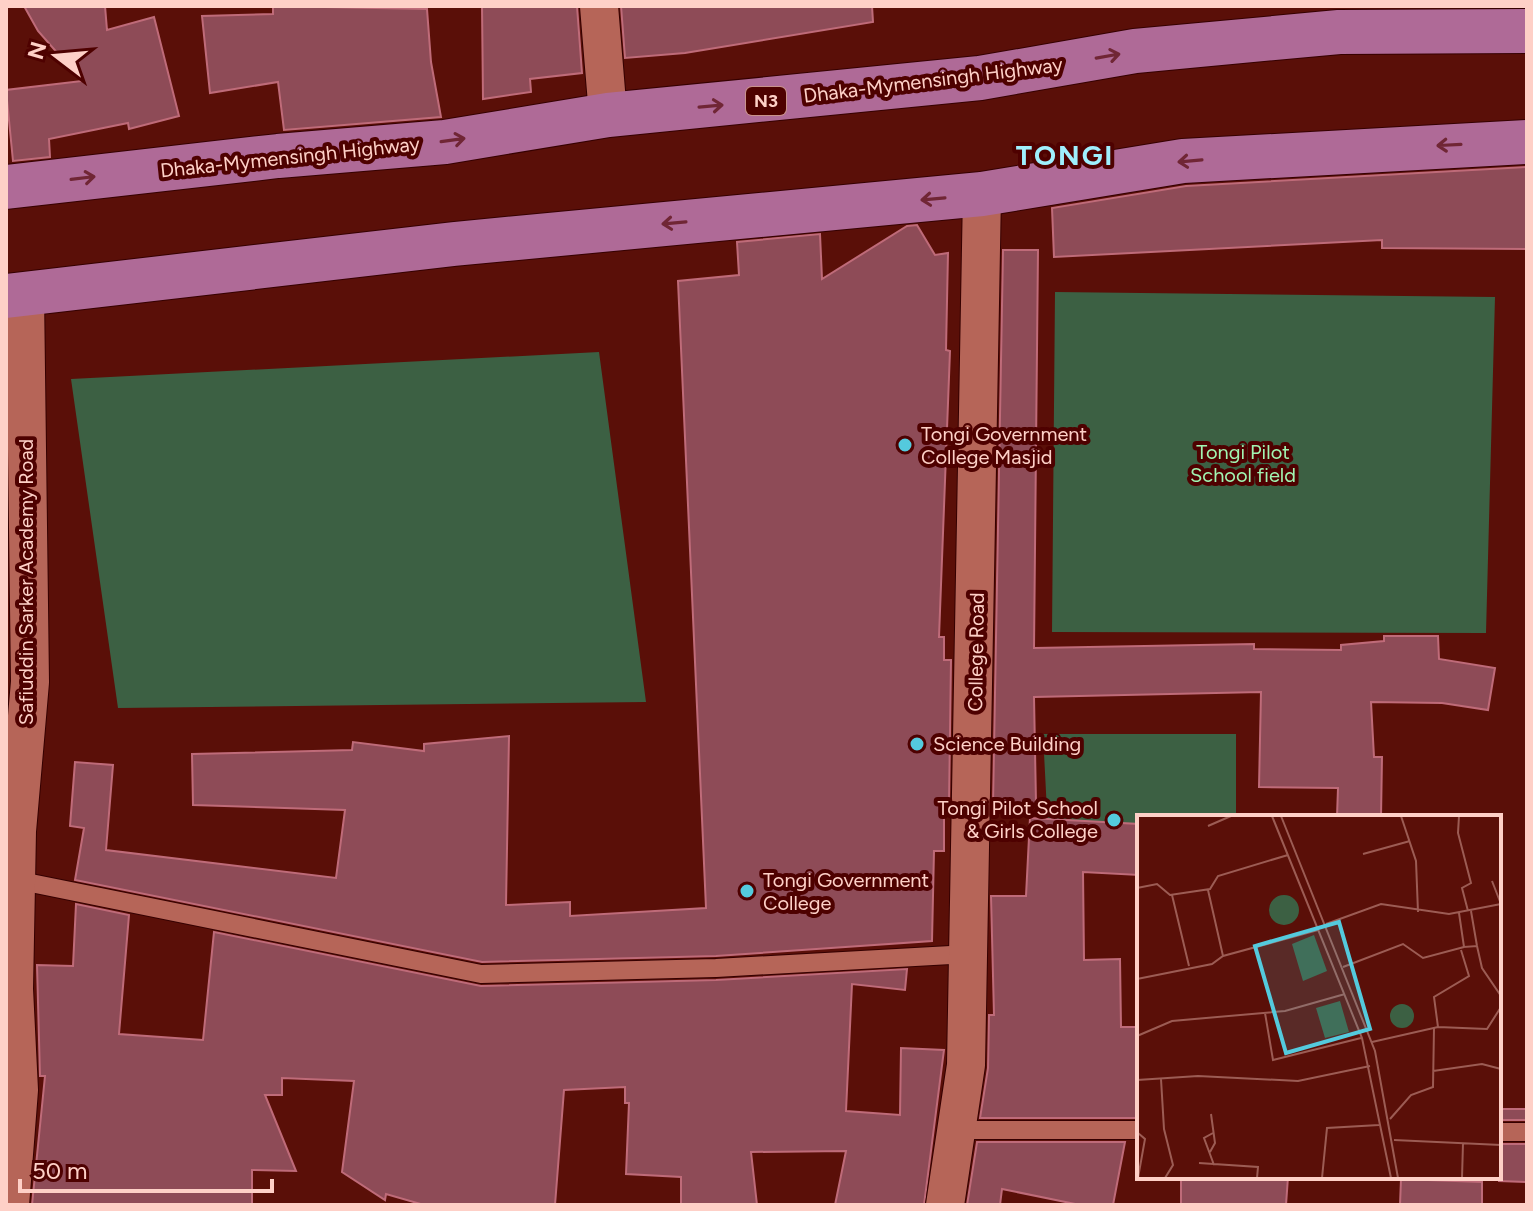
<svg xmlns="http://www.w3.org/2000/svg" width="1533" height="1211" viewBox="0 0 1533 1211" font-family="Figtree,sans-serif">
  <style>
    .green { fill: #3c6043 }
    .building { fill: #8e4b57; stroke: #bf6b79; stroke-width: 2 }
    .lines { fill: none; stroke-linecap: round; stroke-linejoin: round }
    .service-casing { stroke: #350000; stroke-width: 20 }
    .minor-casing { stroke: #350000; stroke-width: 40 }
    .trunk-casing { stroke: #350000; stroke-width: 46 }
    .service { stroke: #b66558; stroke-width: 18 }
    .minor { stroke: #b66558; stroke-width: 38 }
    .trunk { stroke: #af6a97; stroke-width: 44 }
    .oneway { stroke: #702635 }
    .poi-dot { fill: #54cadd; stroke: #4e0100; stroke-width: 3 }
    .labels { text-anchor: middle; stroke-width: 8; stroke-linejoin: round; paint-order: stroke }
    .shield { fill: #4e0100; stroke: #c9928b; stroke-width: 2 }
    .shield-label { font-size: 18px; font-weight: bold; fill: #fed0c7 }
    .street-label { font-size: 20px; fill: #fed0c7; stroke: #4e0100 }
    .poi-label { font-size: 20px; fill: #fed0c7; stroke: #4e0100; text-anchor: start }
    .park-label { font-size: 20px; fill: #a1f5b2; stroke: #4e0100 }
    .district-label { font-size: 28px; font-weight: bold; letter-spacing: 2px; fill: #9feffd; stroke: #4e0100 }
    .inset-road { fill: none; stroke: #9c5c54; stroke-width: 2 }
    .view { fill: #54cadd; fill-opacity: 0.15; stroke: #54cadd; stroke-width: 4 }
    .inset-edge { fill: none; stroke: #fed0c7; stroke-width: 4 }
  </style>
  <rect width="100%" height="100%" fill="#5a0f08"/>
  <path class="green" d="M1055 292 1495 297 1486 633 1052 632Z
    M599 352 646 702 118 708 71 379Z
    M1043 734H1236V814L1139 817V849L1049 850Z"/>
  <path class="building" d="M24 6H105L107 30 154 17 179 116 129 129 128 123 49 139 50 157 13 161 6 90 82 81 38 31Z
    M273 6 427 9 431 62 441 117 284 130 278 82 210 93 202 16 273 14Z
    M482 6H577L582 73 530 79 531 92 483 99Z
    M621 6H872L873 22 685 53 625 58Z
    M1527 167V249L1382 248V240L1054 257 1052 208 1186 186Z
    M917 225 935 255 948 253 946 350 950 351 939 637H944V660H951L949 805H944V851H934L932 941 716 956 482 962 75 880 84 828 70 826 75 762 113 765 106 850 336 878 345 810 193 805 192 754 352 750 353 742 424 751V744L509 736 506 905 570 902V916L706 908 678 281 739 275 737 242 820 234 822 279 907 226Z
    M1003 250H1038L1034 648 1254 644V649L1341 650V645L1384 641V636H1438L1439 659 1495 668 1488 710 1442 703 1371 702 1374 757H1382L1381 817H1337L1338 788 1259 787 1261 692 1034 697 1036 803 993 804Z
    M1030 818 1139 824V875L1083 872 1084 960 1120 959 1121 1027H1139V1118H980L988 1068 989 1015H994L991 896H1026Z
    M76 904 129 915 119 1034 203 1040 214 932 481 986 716 980 907 969 905 990 852 984 846 1111 900 1115 901 1048 944 1050 924 1205H835L846 1151 751 1152 757 1205H681V1177L626 1174 629 1103H625V1087L564 1090 555 1205H424L386 1194 385 1200 342 1172 354 1081 282 1078V1095H265L296 1171 252 1170V1205H32L45 1076H40L37 965 73 966Z
    M1499 1109H1527V1120H1499Z
    M977 1142H1125L1113 1205H1080L1002 1189 1000 1205H967Z
    M1499 1144H1527L1526 1182 1499 1181Z
    M1181 1177H1288L1286 1205H1181Z
    M1401 1179 1482 1182V1205H1400Z"/>
  <g class="lines">
    <defs>
      <path id="service" d="M16 880 481 974 716 968 969 954
        M956 1130H1139
        M1499 1132H1527"/>
      <path id="minor" d="M599 6 608 115
        M10 1205 19 1090 14 989 17 831 30 682 25 294
        M945 1205 966 1065 982 194"/>
      <path id="trunk" d="M6 187 278 156 445 142 608 115 980 78 1135 51 1339 32 1527 31
        M6 296 454 244 982 194 1183 161 1527 142"/>
    </defs>
    <use href="#service" class="service-casing"/>
    <use href="#minor" class="minor-casing"/>
    <use href="#trunk" class="trunk-casing"/>
    <use href="#service" class="service"/>
    <use href="#minor" class="minor"/>
    <use href="#trunk" class="trunk"/>
  </g>
  <defs><path id="oneway-shaft" d="M-6 0H5M1.5-3L5.5 0L1.5 3" fill="none" stroke-width="1.6" stroke-linecap="round" stroke-linejoin="round" transform="scale(2)"/></defs>
  <g class="oneway">
    <use href="#oneway-shaft" transform="translate(1108 56) rotate(-10)"/>
    <use href="#oneway-shaft" transform="translate(711 106) rotate(-5)"/>
    <use href="#oneway-shaft" transform="translate(453 140) rotate(-8)"/>
    <use href="#oneway-shaft" transform="translate(1449 145) rotate(177)"/>
    <use href="#oneway-shaft" transform="translate(1190 161) rotate(175)"/>
    <use href="#oneway-shaft" transform="translate(83 178) rotate(-7)"/>
    <use href="#oneway-shaft" transform="translate(933 199) rotate(175)"/>
    <use href="#oneway-shaft" transform="translate(674 223) rotate(175)"/>
  </g>
  <g class="poi-dot">
    <circle cx="905" cy="445" r="8"/>
    <circle cx="917" cy="744" r="8"/>
    <circle cx="1114" cy="820" r="8"/>
    <circle cx="747" cy="891" r="8"/>
  </g>
  <g class="labels">
    <rect class="shield" x="746" y="87" width="40" height="28" rx="6"/>
    <g class="shield-label">
      <text x="766" y="107">N3</text>
    </g>
    <g class="street-label">
      <text transform="translate(933 80) rotate(-7)" y="7">Dhaka-Mymensingh Highway</text>
      <text transform="translate(290 157) rotate(-6)" y="7">Dhaka-Mymensingh Highway</text>
      <text transform="translate(26 582) rotate(-90)" y="7">Safiuddin Sarker Academy Road</text>
      <text transform="translate(976 652) rotate(-89)" y="7">College Road</text>
    </g>
    <g class="poi-label">
      <text x="921" y="441">Tongi Government<tspan x="921" dy="23">College Masjid</tspan></text>
      <text x="933" y="751">Science Building</text>
      <text x="1098" y="815" text-anchor="end">Tongi Pilot School<tspan x="1098" dy="23">&amp; Girls College</tspan></text>
      <text x="763" y="887">Tongi Government<tspan x="763" dy="23">College</tspan></text>
    </g>
    <g class="park-label">
      <text x="1243" y="459">Tongi Pilot<tspan x="1243" dy="23">School field</tspan></text>
    </g>
    <g class="district-label">
      <text x="1065" y="165">TONGI</text>
    </g>
  </g>
  <g transform="translate(1137 815)">
    <rect width="364" height="364" fill="#5a0f08"/>
    <path d="M132 95a15 15 0 1 1 30 0a15 15 0 1 1-30 0ZM177 120 190 156 166 166 155 129ZM203 186 212 217 188 223 179 193ZM253 201a12 12 0 1 1 24 0a12 12 0 1 1-24 0Z" fill="#3c6043"/>
    <path class="inset-road" d="M135 1 225 223 254 363M144 1 238 236 261 363M264 1 279 46 281 97M322 1 321 18 334 68 325 73 331 96M71 11 94 1M226 39 273 26M355 66 364 89M0 73 20 69 33 80 73 74 81 61 151 40M71 75 86 141M35 80 52 151M334 96 340 131M322 98 327 132 340 131 345 153 364 181M189 109 244 89 312 99 364 89M206 152 266 129 286 143 327 132M0 164 75 149 86 141 181 115M128 198 136 245 224 223M301 212 297 182 332 161 324 135M0 221 35 206 148 196 208 179M235 227 301 212 350 214 364 192M296 256 345 249 364 254M24 264 27 314 36 350 28 363M0 265 61 261 161 266 233 251M253 304 274 280 296 272 297 213M76 318 67 323 77 350M257 325 364 330M73 337 78 328 74 299M62 348 121 352 120 363M1 363 8 324 1 318M185 363 190 313 242 310M325 363 326 328"/>
    <path class="view" d="M202 107 233 214 149 238 118 131Z"/>
    <rect width="364" height="364" class="inset-edge"/>
  </g>
  <rect width="1533" height="1211" fill="none" stroke="#fed0c7" stroke-width="16"/>
  <g transform="translate(56 56) rotate(286)" stroke="#4e0100" stroke-width="6" paint-order="stroke">
  <path d="M0-6L14 30L0 20L-14 30Z" fill="#fed0c7"/>
  <text y="-12" font-size="22" font-weight="bold" text-anchor="middle" fill="#fed0c7">N</text>
  </g>
  <path d="M20 1179v12h252v-12" fill="none" stroke="#fed0c7" stroke-width="4"/>
  <text x="32" y="1179" font-size="24" fill="#fed0c7" stroke="#4e0100" stroke-width="6" paint-order="stroke">50 m</text>
</svg>
